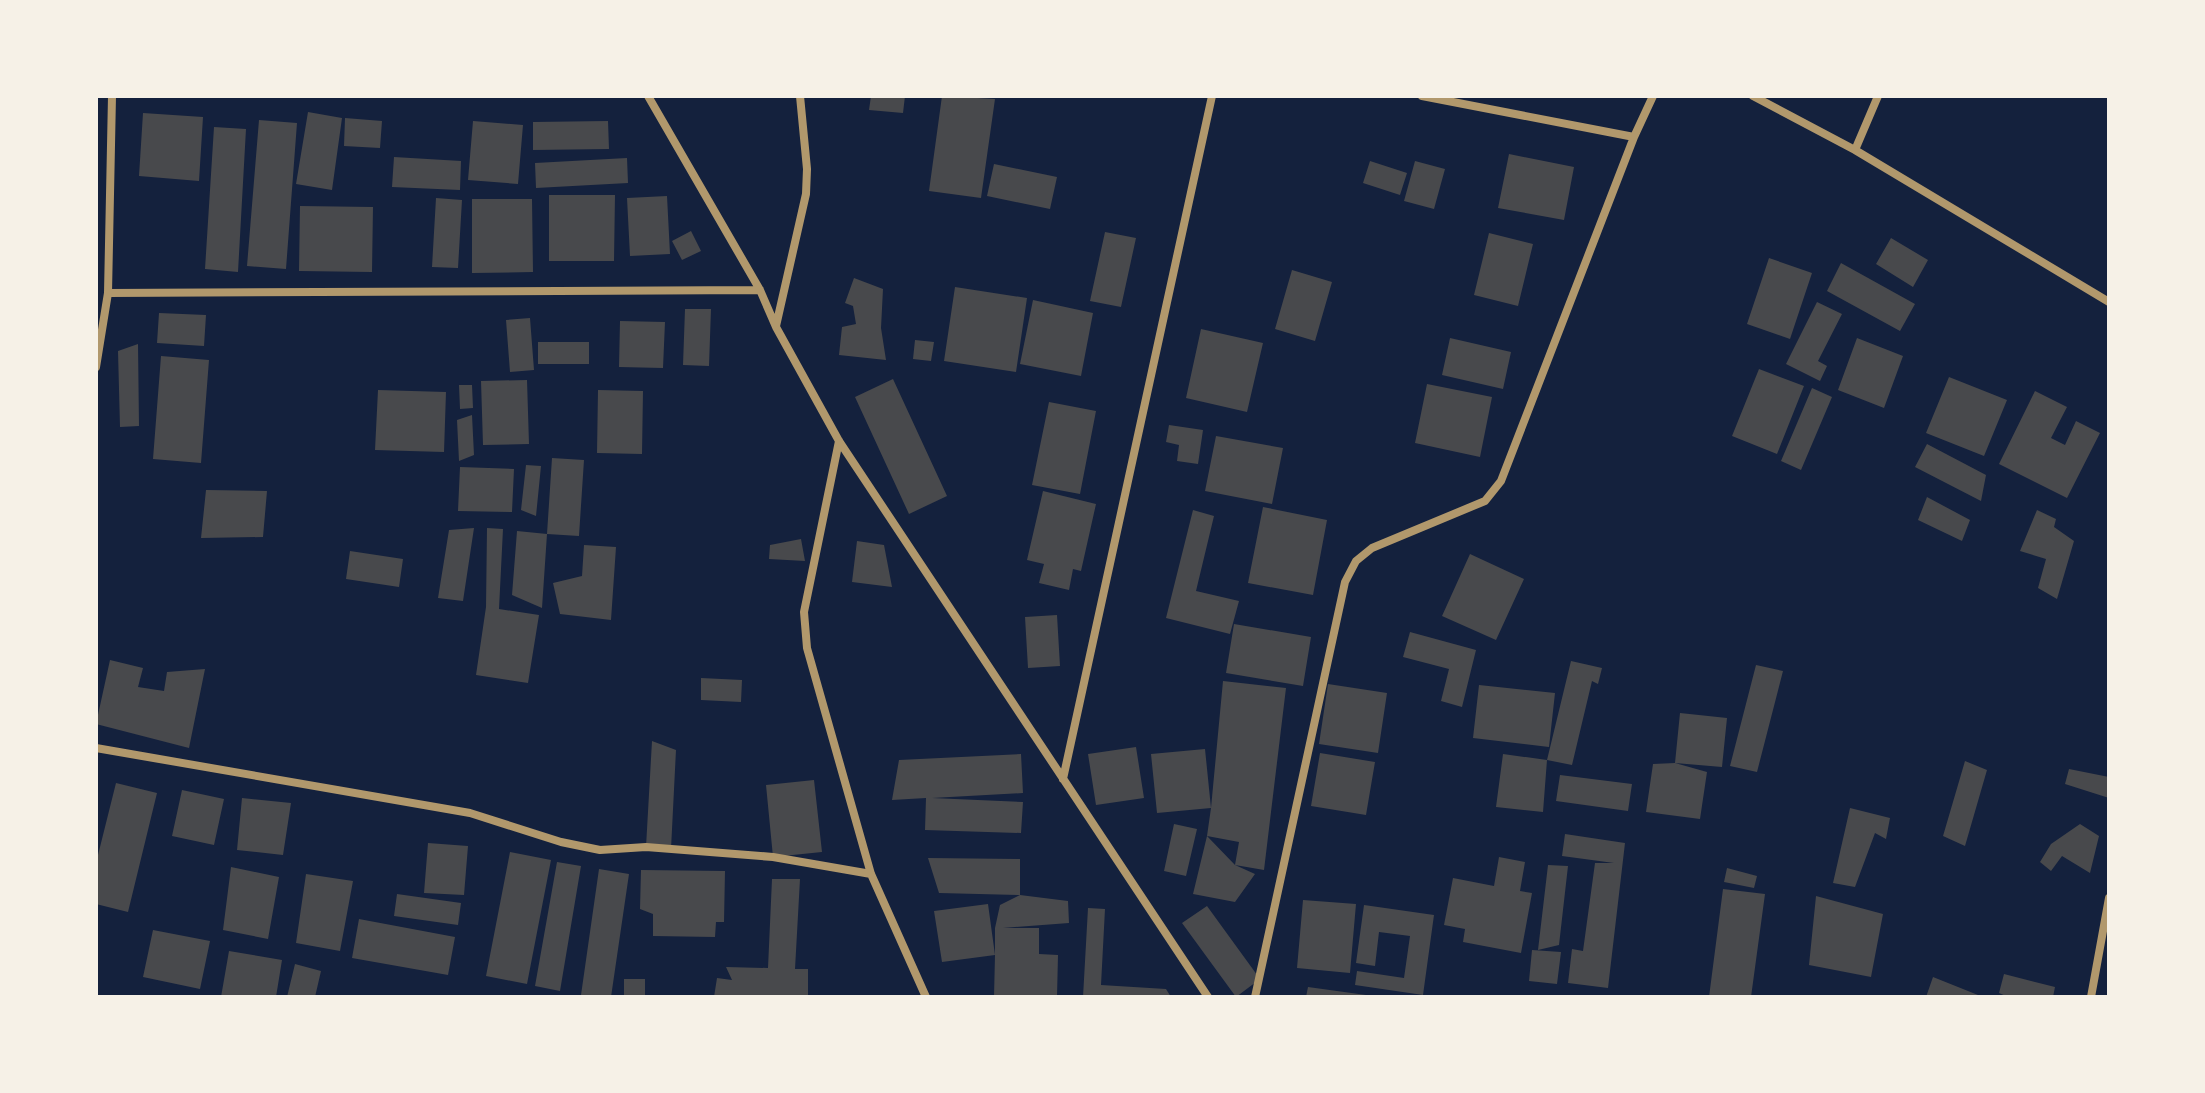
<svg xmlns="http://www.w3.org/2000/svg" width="2205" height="1093" viewBox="0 0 2205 1093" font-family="'Fira Sans Condensed',sans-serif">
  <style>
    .building { fill: #48494c; fill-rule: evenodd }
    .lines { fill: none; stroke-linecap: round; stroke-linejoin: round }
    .minor { stroke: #b1986c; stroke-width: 8 }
  </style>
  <rect width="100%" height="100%" fill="#14213d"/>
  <path class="building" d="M871 96H905L903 113 869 110Z
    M942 96 995 99 981 198 929 191Z
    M308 112 342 118 332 190 296 184Z
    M143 113 203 117 199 181 139 176Z
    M345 118 382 121 380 148 344 146Z
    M259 120 297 123 286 269 247 266Z
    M473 121 523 125 518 184 468 180Z
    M608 121 609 149 533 150V122Z
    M214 127 246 129 238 272 205 269Z
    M1509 154 1574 167 1564 220 1498 208Z
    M394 157 461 161 460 190 392 187Z
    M627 158 628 183 536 188 535 163Z
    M1370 161 1407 173 1400 195 1363 183Z
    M1415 161 1445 169 1434 209 1404 201Z
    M994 164 1057 177 1050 209 987 196Z
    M549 195H615L614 261H549Z
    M667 196 670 254 630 256 627 198Z
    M436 198 462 200 458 268 432 267Z
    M472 199H532L533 272 472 273Z
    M300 206 373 207 372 272 299 271Z
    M691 231 701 251 682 260 672 241Z
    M1105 232 1136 238 1121 307 1090 301Z
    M1489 233 1533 244 1518 306 1474 295Z
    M1891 238 1928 260 1913 287 1876 264Z
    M1769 258 1812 273 1790 339 1747 324Z
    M1841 263 1915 304 1900 331 1827 291Z
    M1292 270 1332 282 1315 341 1275 329Z
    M854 278 883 289 881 328 886 360 839 355 842 327 856 324 853 306 845 303Z
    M955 287 1027 298 1016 372 944 361Z
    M1033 300 1093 313 1081 376 1020 364Z
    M1817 302 1842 314 1818 361 1827 366 1820 381 1786 364Z
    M685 309H711L709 366 683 365Z
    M159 313 206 315 204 346 157 343Z
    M530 318 534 370 510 372 506 320Z
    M620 321 665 322 663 368 619 367Z
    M1201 329 1263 343 1247 412 1186 398Z
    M1450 338 1511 352 1503 389 1442 375Z
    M1857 338 1903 356 1884 408 1838 390Z
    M915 340 934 342 931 361 913 359Z
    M538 342H589V364H538Z
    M138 344 139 426 120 427 118 351Z
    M161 356 209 360 201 463 153 459Z
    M1759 369 1804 386 1777 454 1732 436Z
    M1949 377 2007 400 1984 456 1926 433Z
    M893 379 947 496 909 514 855 397Z
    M527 380 529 444 483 445 481 381Z
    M1427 384 1492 397 1480 457 1415 443Z
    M459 385H472L473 408 460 409Z
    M1812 388 1832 397 1801 470 1781 461Z
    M378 390 446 392 444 452 375 450Z
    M598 390 643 391 642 454 597 453Z
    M2035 391 2067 407 2051 438 2065 445 2076 421 2100 433 2067 498 1999 464Z
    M1049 402 1096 411 1080 494 1032 485Z
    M472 415 474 455 459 461 457 420Z
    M1169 425 1203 430 1198 464 1177 461 1179 445 1166 442Z
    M1216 436 1283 448 1272 504 1205 491Z
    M1927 444 1986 475 1981 501 1915 467Z
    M552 458 584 460 579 536 547 534 542 608 512 595 517 531 547 534Z
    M526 465 541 466 536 516 521 510Z
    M460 467 514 469 512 512 458 511Z
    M206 490 267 491 263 537 201 538Z
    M1043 491 1096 504 1081 571 1073 569 1069 590 1039 583 1044 564 1027 560Z
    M1927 497 1970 520 1962 541 1918 520Z
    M1263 507 1327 520 1313 595 1248 583Z
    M1193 510 1214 516 1196 591 1239 601 1230 634 1166 618Z
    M2037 510 2056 519 2054 527 2074 541 2057 599 2038 588 2046 559 2020 551Z
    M474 528 463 601 438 598 449 530Z
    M487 528 503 529 499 609 539 615 528 683 476 675 486 607Z
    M801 539 805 561 769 559 770 545Z
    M857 541 884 545 892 587 852 582Z
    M584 545 616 547 611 620 560 614 553 583 582 576Z
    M350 551 403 559 399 587 346 579Z
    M1470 554 1524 579 1496 640 1442 616Z
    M1057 615 1060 666 1028 668 1025 617Z
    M1234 624 1311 637 1303 686 1226 673Z
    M1410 632 1476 650 1462 707 1441 701 1449 669 1403 657Z
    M110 660 143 668 138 687 164 691 167 672 205 669 189 748 96 724Z
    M1571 661 1602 668 1598 684 1592 681 1572 765 1547 760Z
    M1756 665 1783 671 1757 772 1730 766Z
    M701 678 742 680 741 702 701 700Z
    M1223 681 1286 688 1264 870 1235 865 1255 874 1235 902 1193 894 1207 836 1211 808 1157 813 1151 754 1205 749 1211 808ZM1207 836 1239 842 1235 865Z
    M1328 684 1387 693 1378 753 1319 744Z
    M1479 685 1555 693 1549 747 1473 738Z
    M1680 713 1727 718 1722 767 1675 763 1707 772 1700 819 1646 812 1653 764 1675 763Z
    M652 741 676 750 671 849 646 847Z
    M1136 747 1144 798 1096 805 1088 754Z
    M1320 753 1375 762 1366 815 1311 806Z
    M1021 754 1023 793 932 798 1023 802 1021 833 925 830 926 798 892 800 899 760Z
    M1503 754 1547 760 1543 812 1496 807Z
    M1965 761 1987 770 1965 846 1943 836Z
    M2069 769 2109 777V798L2065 784Z
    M1560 775 1632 784 1628 811 1556 801Z
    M814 780 822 852 773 857 766 785Z
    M116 783 157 793 128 912 96 904V863Z
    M182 790 224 799 214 845 172 836Z
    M242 798 291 803 283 855 237 850Z
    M1850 808 1890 818 1886 839 1875 833 1855 887 1833 883Z
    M1174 824 1197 829 1186 876 1164 871Z
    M2080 824 2099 836 2090 873 2062 856 2051 871 2040 862 2051 844Z
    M1565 834 1625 843 1608 988 1568 983 1572 949 1583 951 1595 863H1614L1562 856Z
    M428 843 468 846 464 895 424 893Z
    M510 852 551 860 527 984 486 976Z
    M1499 857 1525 862 1520 891 1532 893 1521 953 1463 942 1465 929 1444 925 1453 878 1494 886Z
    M928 858 1020 859V895L1068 901 1069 923 1003 928H1039V954L1058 955 1057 997H994L995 955 942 962 934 911 988 904 995 955V928L1000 905 1020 895 939 893Z
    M557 862 581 866 560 991 535 986Z
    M1548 865 1568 866 1559 945 1538 950Z
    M231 867 279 877 268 939 223 930Z
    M1727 868 1757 876 1754 888 1724 882Z
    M599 869 629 874 611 997 581 995Z
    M641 870 725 871 724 922H716L715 937 653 936V914L640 909Z
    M306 874 353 881 340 951 296 943Z
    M772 879H800L795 969H808V997L741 995V997H714L717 978 732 980 726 967 768 968Z
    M1723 889 1765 894 1751 997H1709Z
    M397 894 461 903 458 925 394 916Z
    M1816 896 1883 914 1871 977 1809 965Z
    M1303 900 1356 904 1350 973 1297 968Z
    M1364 905 1434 915 1423 995 1355 985 1357 971 1404 978 1410 936 1379 932 1375 966 1356 963Z
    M1207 906 1260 979 1236 997 1182 923Z
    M1088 908 1105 909 1101 985 1166 989 1171 997H1083Z
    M359 919 455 937 448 975 352 958Z
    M153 930 210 941 200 989 143 977Z
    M1532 950 1561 952 1557 984 1529 981Z
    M229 951 282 960 276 997H221Z
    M295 964 321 971 315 997H287Z
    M2004 974 2055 987 2053 997H2008L1999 993Z
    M1933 977 1983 997H1926Z
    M624 979H645V997H624Z
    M1308 987 1366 995V997H1306Z"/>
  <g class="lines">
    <path class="minor" d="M648 96 760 290 776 327 839 441 1208 997
      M1422 96 1634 137
      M1753 96 1855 150 2109 302
      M1855 150 1878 96
      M108 293 760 290
      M776 326 806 194 807 169 800 96
      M96 367 108 293 112 96
      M839 441 804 612 807 648 871 874 926 997
      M96 748 470 813 561 842 600 850 646 847 773 857 871 874
      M1063 779 1212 96
      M1255 997 1345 582 1356 561 1372 548 1485 501 1501 481 1634 137 1653 96
      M2091 997 2109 898"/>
  </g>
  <rect width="2205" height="1093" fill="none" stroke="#f6f1e7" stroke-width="196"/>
</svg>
